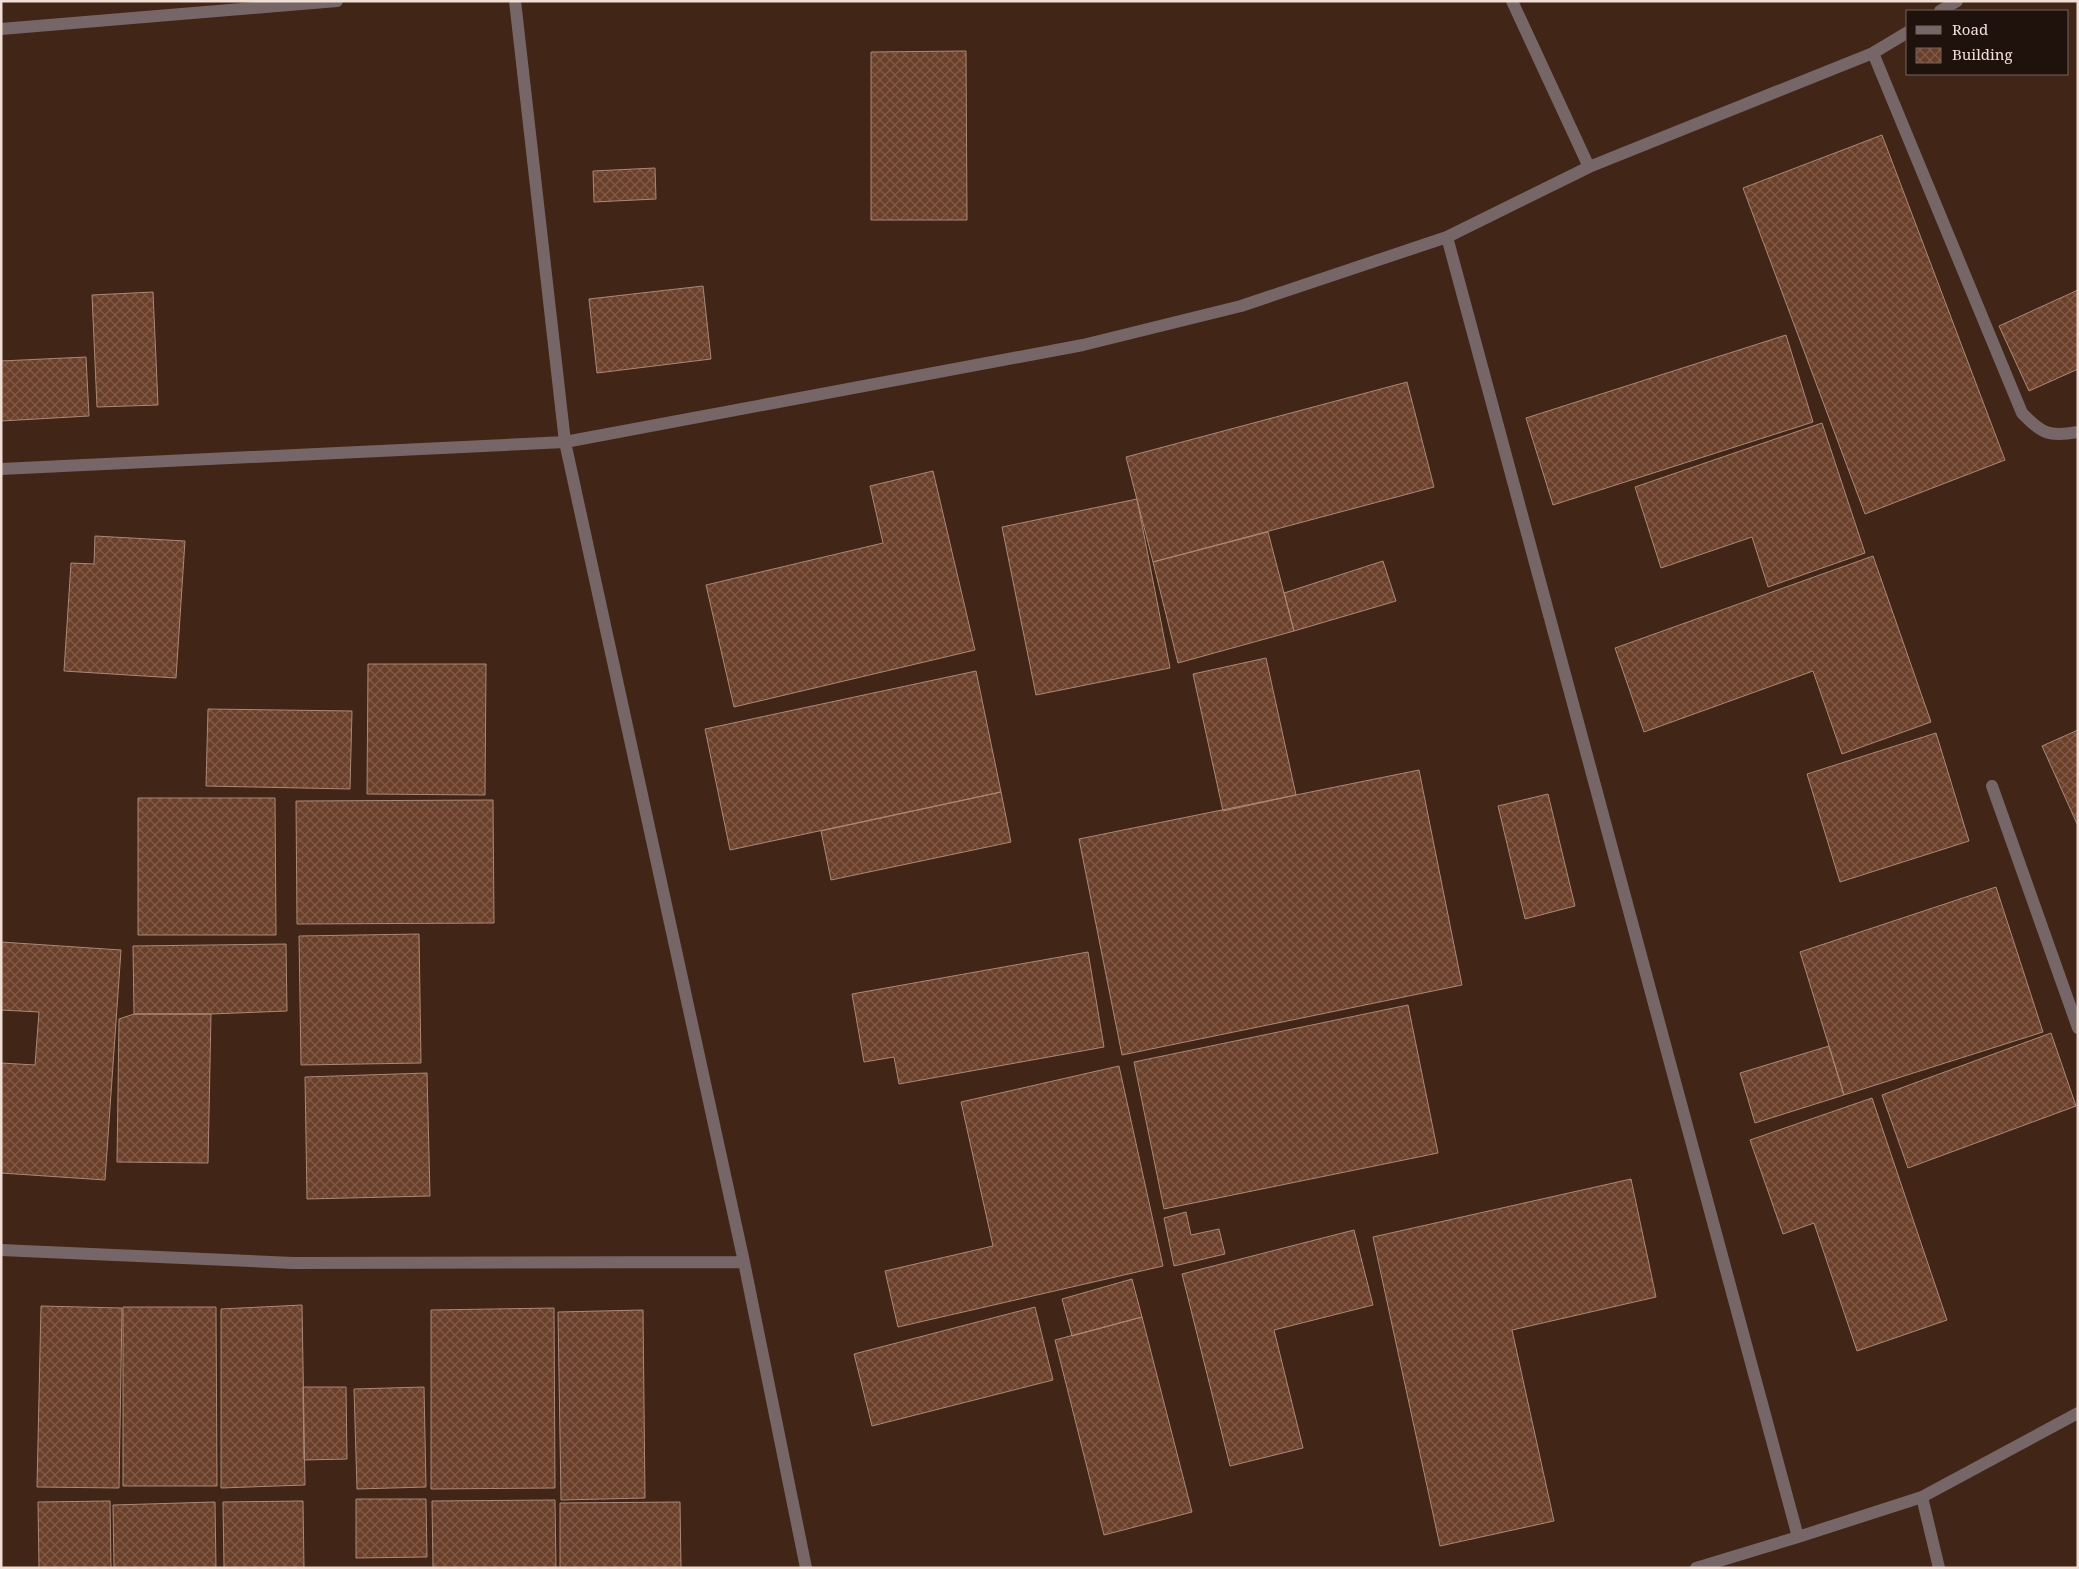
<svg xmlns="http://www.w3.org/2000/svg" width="2079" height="1569" viewBox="0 0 2079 1569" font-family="'Noto Serif',serif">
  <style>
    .building { fill: url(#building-cross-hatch); stroke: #a87 }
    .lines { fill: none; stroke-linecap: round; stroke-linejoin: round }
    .minor { stroke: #776667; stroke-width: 12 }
  </style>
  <defs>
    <pattern id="building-cross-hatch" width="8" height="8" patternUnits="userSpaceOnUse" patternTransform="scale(1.25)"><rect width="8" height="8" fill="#6b402a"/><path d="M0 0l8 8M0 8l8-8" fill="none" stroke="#815b48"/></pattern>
  </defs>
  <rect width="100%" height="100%" fill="#412517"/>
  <path class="building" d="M966 51 967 220H871V52Z
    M1882 135 2005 460 1865 514 1743 188Z
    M655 168 656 199 594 202 593 171Z
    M703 286 711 359 597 373 589 299Z
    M2078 290V369L2029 391 1999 326Z
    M153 292 158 405 97 407 92 295Z
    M1786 335 1813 422 1553 505 1526 418Z
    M86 357 89 416 1 421V361Z
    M1407 382 1434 487 1153 562 1126 457Z
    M1822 423 1865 553 1768 587 1752 537 1661 568 1635 487Z
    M933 471 975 650 734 707 706 585 883 543 870 486Z
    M1137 499 1170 668 1036 695 1002 527Z
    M1268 532 1294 631 1178 663 1153 562Z
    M95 536 185 541 176 678 64 671 71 563 94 564Z
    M1873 556 1931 722 1842 754 1813 671 1644 732 1615 648Z
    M1383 561 1396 601 1294 631 1284 593Z
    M1266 658 1296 795 1223 811 1193 674Z
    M368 664H486L485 795 367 794Z
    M976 671 1001 792 730 850 705 729Z
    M208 709 352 711 350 789 206 786Z
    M2078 730V826L2042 746Z
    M1936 733 1969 841 1840 882 1807 774Z
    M1419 770 1462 985 1122 1055 1079 839Z
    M1001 792 1011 842 831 880 821 831Z
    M1548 794 1575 906 1525 919 1498 806Z
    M138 798H275L276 935H138Z
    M493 800 494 923 297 924 296 801Z
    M1996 887 2043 1032 1844 1095 1800 952Z
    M419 934 421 1063 301 1065 299 936Z
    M1 942 121 950 105 1180 1 1173V1063L35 1065 39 1012 1 1010Z
    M286 944 287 1011 211 1014H134L133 946Z
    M1088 952 1104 1047 899 1084 894 1057 864 1062 852 994Z
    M1408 1005 1438 1153 1164 1209 1134 1062Z
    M134 1014H211L208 1163 117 1162 119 1019Z
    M2051 1033 2076 1106 1908 1168 1882 1095Z
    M1829 1046 1844 1095 1755 1123 1740 1073Z
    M1119 1066 1163 1266 898 1327 885 1271 993 1246 961 1102Z
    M427 1073 430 1196 307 1199 305 1077Z
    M1872 1098 1947 1320 1857 1351 1814 1223 1783 1234 1750 1140Z
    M1631 1179 1656 1297 1512 1330 1554 1521 1440 1546 1373 1237Z
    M1186 1212 1191 1235 1219 1229 1225 1254 1174 1266 1164 1218Z
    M1354 1230 1373 1305 1274 1330 1303 1448 1230 1466 1182 1274Z
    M1132 1279 1142 1317 1072 1336 1062 1299Z
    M302 1305 305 1485 221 1488V1309Z
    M41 1306 122 1308 119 1488 37 1487Z
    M123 1307H216L217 1486H123Z
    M1035 1307 1053 1380 872 1426 854 1354Z
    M554 1308 555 1488 431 1489V1310Z
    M643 1310 645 1498 561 1500 558 1312Z
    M1142 1317 1192 1512 1104 1535 1055 1340Z
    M303 1387H346L347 1459 304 1460Z
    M424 1387 426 1487 357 1489 354 1389Z
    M356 1499H426L427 1557 356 1558Z
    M555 1500 556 1568H433L432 1501Z
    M110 1501 111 1568H39L38 1502Z
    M303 1501 304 1568H224L223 1502Z
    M215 1502 216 1568H114L113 1505Z
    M680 1502 681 1568H560V1503Z"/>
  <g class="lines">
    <path class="minor" d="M515 1 565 442 744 1262 806 1568
      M1512 1 1589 167
      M1940 11 1957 1
      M1 29 337 1
      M1873 53 2022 413C2042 434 2049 437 2078 432
      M1447 237 1798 1537
      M1 469 565 442 1083 345 1241 306 1447 237 1589 167 1873 53 1908 32
      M1992 786 2078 1028
      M1 1250 293 1263 744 1262
      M1922 1497 1939 1568
      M1696 1568 1798 1537 1922 1497 2078 1413"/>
  </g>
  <rect width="2079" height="1569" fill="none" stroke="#f1ded5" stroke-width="5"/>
  <rect x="1906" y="10" width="162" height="65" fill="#1f120c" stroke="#73645c"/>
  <rect x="1916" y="26" width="25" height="8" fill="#776667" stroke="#73645c"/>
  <text x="1952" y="35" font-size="15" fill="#f1ded5">Road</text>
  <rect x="1916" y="48" width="25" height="15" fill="url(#building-cross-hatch)" stroke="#73645c"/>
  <text x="1952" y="60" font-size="15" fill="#f1ded5">Building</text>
</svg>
